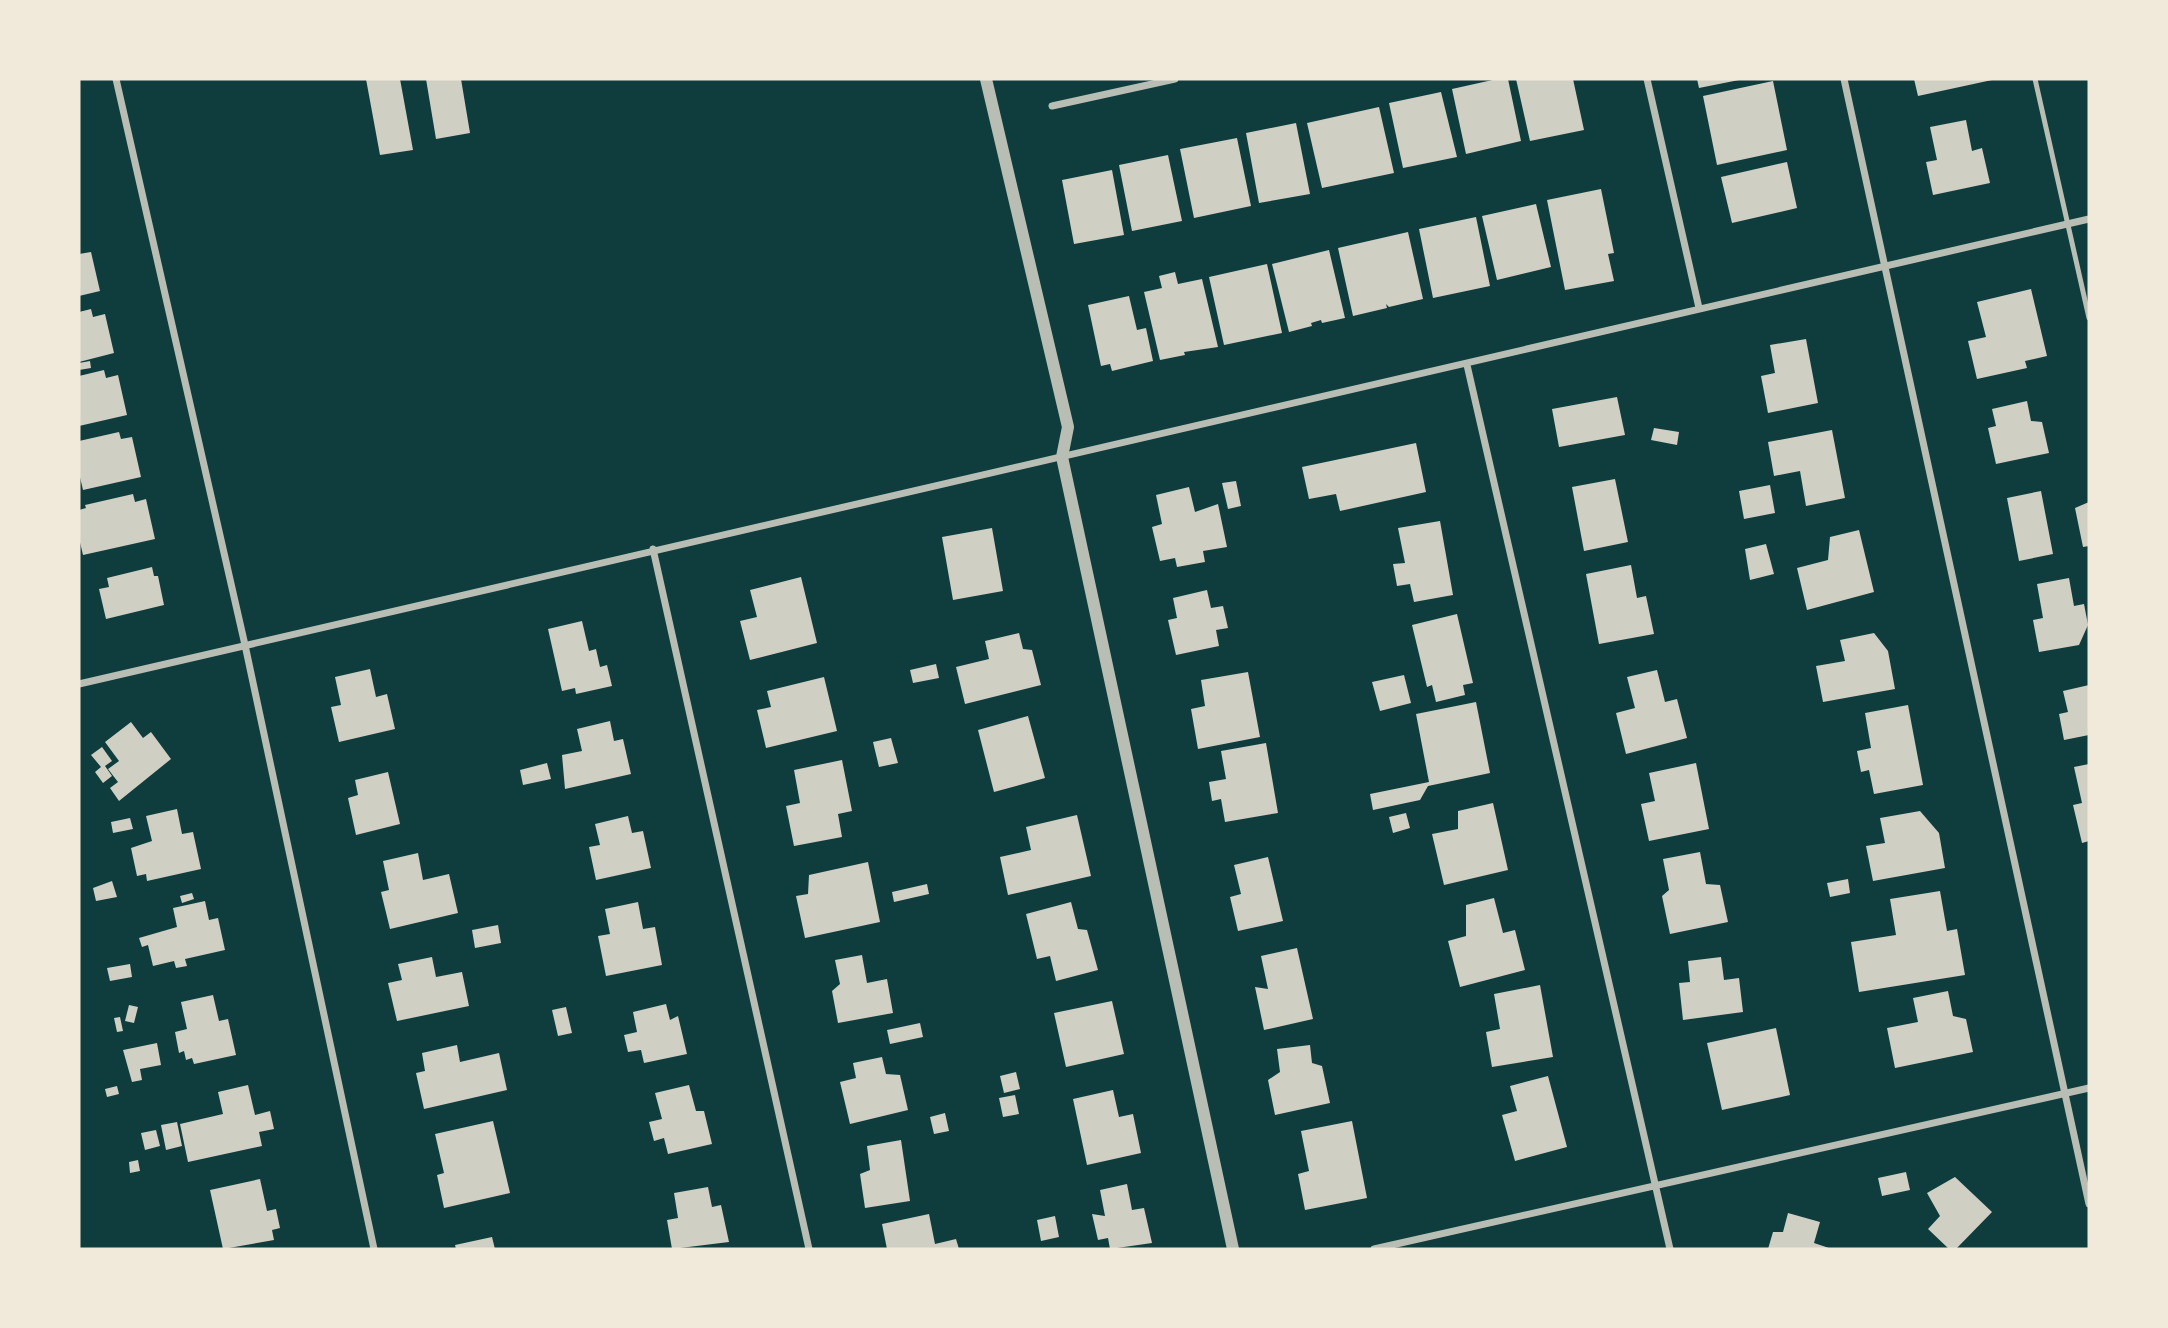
<svg xmlns="http://www.w3.org/2000/svg" width="2168" height="1328" viewBox="0 0 2168 1328" font-family="'Fira Sans Condensed',sans-serif">
  <style>
    .building { fill: #cfcfc3 }
    .lines { fill: none; stroke-linecap: round; stroke-linejoin: round }
    .service { stroke: #b8beb3; stroke-width: 5 }
    .minor { stroke: #b8beb3; stroke-width: 7 }
    .tertiary { stroke: #b8beb3; stroke-width: 12 }
  </style>
  <rect width="100%" height="100%" fill="#0f3d3e"/>
  <path class="building" d="M366 79H400L413 150 380 155Z
    M426 79H461L470 133 436 139Z
    M1497 79H1508L1521 141 1466 154 1452 89Z
    M1516 79H1573L1584 130 1530 141Z
    M1697 79H1739V80L1699 88Z
    M1914 79H1992V80L1918 96Z
    M1773 81 1787 150 1717 165 1703 96Z
    M1441 92 1457 157 1403 168 1389 103Z
    M1379 107 1394 173 1322 188 1307 123Z
    M1966 120 1972 151 1982 148 1990 183 1933 195 1926 162 1937 160 1930 127Z
    M1296 123 1310 194 1259 203 1246 133Z
    M1237 138 1251 206 1194 218 1180 149Z
    M1168 155 1182 221 1132 231 1119 165Z
    M1787 162 1797 208 1732 223 1721 177Z
    M1112 170 1124 235 1074 244 1062 180Z
    M1601 189 1614 253 1608 254 1614 281 1565 290 1547 200Z
    M1536 204 1551 267 1497 280 1482 216Z
    M1476 217 1490 286 1433 298 1419 229Z
    M1408 232 1423 299 1389 307 1386 304 1387 308 1353 316 1338 248Z
    M1329 250 1345 318 1322 323 1321 320 1311 323 1312 326 1289 332 1272 264Z
    M91 252 100 291 79 296V254Z
    M1267 264 1282 333 1224 345 1209 277Z
    M1175 272 1178 284 1202 279 1218 347 1184 352 1185 355 1160 360 1144 292 1162 288 1159 276Z
    M2031 289 2047 356 2025 361 2027 368 1977 379 1968 341 1986 337 1977 302Z
    M1129 296 1137 330 1146 328 1153 361 1112 371 1110 364 1101 366 1088 305Z
    M91 309 93 317 105 314 114 353 79 362V312Z
    M1806 339 1818 403 1768 413 1761 376 1775 373 1770 345Z
    M90 361 91 368 79 370V363Z
    M104 370 106 378 118 375 127 415 79 426V376Z
    M1617 397 1625 435 1559 447 1552 409Z
    M2027 401 2031 421 2042 422 2049 453 1996 464 1988 428 1996 426 1992 409Z
    M1654 428 1679 432 1677 445 1651 440Z
    M1832 430 1845 498 1806 506 1800 471 1774 476 1768 442Z
    M119 432 121 439 132 437 141 477 83 490 79 473V441Z
    M1416 443 1426 492 1340 511 1336 494 1309 499 1302 467Z
    M1615 479 1628 542 1584 551 1572 487Z
    M1236 481 1241 506 1228 509 1222 483Z
    M1770 485 1775 513 1744 519 1739 491Z
    M1189 487 1195 512 1218 504 1227 547 1203 551 1205 562 1177 567 1175 558 1160 561 1152 527 1162 524 1156 495Z
    M2041 491 2053 554 2019 561 2007 498Z
    M133 494 135 502 146 499 155 539 83 555 79 538V510L86 508 85 505Z
    M2089 502V546L2083 547 2075 508Z
    M1440 521 1453 595 1414 602 1410 584 1397 586 1393 564 1405 563 1398 528Z
    M992 528 1003 591 953 600 942 537Z
    M1859 530 1874 592 1807 610 1797 568 1828 560 1830 537Z
    M1766 544 1774 574 1750 580 1745 549Z
    M1631 565 1637 598 1646 596 1654 634 1599 644 1586 574Z
    M152 567 154 576H158L164 605 106 619 99 589 109 587 107 578Z
    M801 577 817 643 750 660 740 621 757 617 750 590Z
    M2069 578 2074 606 2084 604 2088 625 2079 645 2039 652 2033 620 2043 618 2037 584Z
    M1207 590 1211 608 1223 606 1228 628 1216 630 1219 646 1176 655 1168 620 1177 618 1173 598Z
    M1457 614 1473 683 1463 685 1465 695 1436 702 1432 685 1427 687 1412 625Z
    M582 621 589 651 596 649 600 667 607 665 612 686 576 694 575 688 562 691 548 629Z
    M1019 633 1023 649 1032 650 1041 685 965 704 956 667 989 659 985 641Z
    M1874 633 1888 651 1895 689 1823 702 1816 666 1845 661 1840 640Z
    M936 664 939 678 913 683 910 670Z
    M370 669 376 697 387 694 395 729 339 742 331 707 341 705 335 677Z
    M1657 670 1665 702 1677 699 1687 738 1626 754 1616 713 1635 708 1627 677Z
    M1248 672 1260 737 1198 749 1191 709 1205 706 1201 680Z
    M1404 675 1411 703 1380 711 1372 682Z
    M824 677 837 731 766 748 757 710 771 707 767 691Z
    M2089 685V735L2064 740 2059 714 2068 712 2063 691Z
    M1476 702 1490 773 1428 786 1420 800 1373 810 1370 794 1429 782 1416 714Z
    M1908 705 1923 785 1874 794 1869 770 1861 772 1857 751 1871 748 1865 713Z
    M1028 716 1045 778 994 792 978 730Z
    M610 721 614 741 623 739 631 774 565 789 562 755 582 751 577 729Z
    M131 722 143 738 151 732 171 759 119 801 110 788 118 782 108 769 119 761 105 742Z
    M891 738 898 763 879 767 873 742Z
    M1266 743 1278 813 1225 822 1221 799 1212 801 1209 782 1226 779 1221 751Z
    M102 747 112 761 105 766 112 776 103 783 95 772 101 767 91 755Z
    M842 760 852 811 838 814 842 837 794 846 786 806 800 803 794 770Z
    M547 763 551 779 523 785 520 770Z
    M1696 763 1709 829 1649 841 1641 804 1655 801 1649 773Z
    M2089 764V841L2082 843 2073 805 2082 803 2074 767Z
    M388 772 400 824 356 835 348 798 358 795 355 780Z
    M1493 803 1508 870 1444 885 1432 834 1458 829V811Z
    M177 809 182 834 193 832 201 869 147 881 146 874 137 876 131 848 152 841 146 816Z
    M1920 811 1939 833 1945 868 1873 881 1866 846 1885 843 1880 818Z
    M1406 813 1410 828 1393 833 1389 817Z
    M1077 815 1091 876 1008 895 1000 857 1031 850 1026 827Z
    M628 816 632 833 643 831 651 868 596 880 589 847 600 845 595 824Z
    M130 818 133 829 113 833 111 822Z
    M1700 852 1706 884 1720 885 1728 922 1670 934 1662 896 1669 890 1663 859Z
    M418 853 423 880 449 874 458 913 390 929 381 892 389 890 383 861Z
    M1268 857 1283 921 1238 931 1230 897 1241 894 1234 865Z
    M868 862 880 922 805 938 796 896 808 894 809 875Z
    M1848 879 1850 893 1830 897 1827 883Z
    M112 881 117 897 96 901 93 888Z
    M927 884 929 894 894 902 892 892Z
    M1940 891 1947 931 1957 929 1965 975 1859 992 1851 942 1896 935 1890 899Z
    M192 893 194 899 182 903 180 896Z
    M1494 898 1503 933 1515 930 1525 970 1460 987 1448 941 1466 936V905Z
    M205 901 209 920 218 918 225 950 185 959 187 966 176 968 174 961 153 966 148 945 142 947 139 938 177 927 173 908Z
    M638 902 643 929 655 927 662 965 606 976 598 936 610 934 605 909Z
    M1071 902 1078 929 1087 930 1098 970 1056 981 1050 956 1037 959 1026 914Z
    M498 925 501 943 475 948 472 930Z
    M1297 948 1313 1019 1264 1030 1255 987 1268 989 1261 956Z
    M862 955 867 983 887 979 893 1013 838 1023 832 991 840 984 835 960Z
    M432 957 436 977 462 972 469 1006 397 1021 388 983 402 980 398 964Z
    M1721 957 1724 980 1739 978 1743 1012 1683 1020 1679 983 1690 982 1688 961Z
    M130 964 132 977 110 981 107 968Z
    M1540 985 1553 1057 1492 1067 1486 1032 1500 1029 1494 994Z
    M1948 991 1953 1016 1966 1019 1973 1052 1895 1068 1887 1028 1918 1022 1913 998Z
    M213 995 219 1021 228 1019 236 1055 194 1064 192 1058 186 1060 184 1051 179 1053 175 1032 187 1029 181 1002Z
    M1112 1001 1124 1054 1066 1067 1054 1013Z
    M666 1004 670 1020 678 1016 687 1054 644 1063 641 1050 628 1052 624 1035 637 1032 633 1012Z
    M129 1005 138 1007 134 1023 125 1021Z
    M566 1007 572 1033 558 1036 552 1010Z
    M120 1017 123 1031 117 1032 114 1018Z
    M920 1023 923 1037 890 1044 887 1030Z
    M1776 1028 1790 1095 1722 1110 1707 1043Z
    M157 1043 161 1065 140 1069 142 1080 132 1082 123 1050Z
    M457 1045 460 1062 499 1053 507 1090 424 1109 416 1073 425 1071 422 1053Z
    M1310 1045 1312 1063 1322 1066 1330 1103 1275 1115 1268 1080 1280 1072 1277 1049Z
    M882 1057 886 1074 900 1075 908 1110 850 1124 840 1082 856 1078 853 1063Z
    M1016 1072 1020 1089 1004 1093 1000 1076Z
    M1548 1076 1567 1147 1515 1161 1502 1115 1517 1111 1510 1086Z
    M248 1085 255 1115 270 1111 274 1129 259 1132 262 1146 188 1162 180 1124 223 1114 218 1092Z
    M689 1085 696 1111H704L712 1144 668 1154 664 1138 654 1141 649 1122 662 1119 655 1093Z
    M117 1086 119 1094 107 1097 105 1089Z
    M1113 1090 1119 1117 1133 1114 1141 1153 1087 1165 1073 1099Z
    M1015 1095 1019 1114 1003 1117 999 1098Z
    M945 1113 949 1131 934 1134 930 1117Z
    M493 1121 510 1193 444 1208 437 1175 444 1173 435 1134Z
    M1352 1121 1367 1198 1305 1210 1298 1174 1309 1171 1301 1131Z
    M177 1122 182 1146 166 1150 161 1125Z
    M156 1130 160 1146 145 1150 141 1133Z
    M901 1140 910 1201 865 1208 860 1174 870 1170 867 1146Z
    M138 1160 140 1171 130 1173 129 1162Z
    M1906 1172 1910 1190 1882 1196 1878 1178Z
    M1955 1177 1992 1212 1956 1249H1949L1928 1229 1940 1216 1927 1193Z
    M260 1179 267 1211 276 1209 280 1228 272 1230 274 1240 223 1249 210 1190Z
    M1127 1184 1132 1210 1144 1208 1152 1243 1110 1249 1108 1238 1098 1240 1092 1214 1105 1216 1100 1190Z
    M708 1187 712 1207 721 1205 729 1242 672 1249 667 1220 678 1218 674 1193Z
    M1788 1213 1820 1222 1814 1243 1832 1249H1768L1773 1232H1783Z
    M929 1214 935 1244 956 1239 959 1249H887L882 1224Z
    M1055 1216 1059 1237 1041 1241 1037 1220Z
    M492 1237 495 1249H456L455 1245Z"/>
  <g class="lines">
    <path class="service" d="M2035 79 2089 318"/>
    <path class="minor" d="M116 79 245 645 374 1249
      M1647 79 1699 308
      M1844 79 2089 1204
      M1052 106 1175 79
      M1467 365 1670 1249
      M653 549 809 1249
      M79 684 2089 219
      M1374 1249 2089 1088"/>
    <path class="tertiary" d="M986 79 1068 427 1062 457 1233 1249"/>
  </g>
  <rect width="2168" height="1328" fill="none" stroke="#f1e9da" stroke-width="161"/>
</svg>
